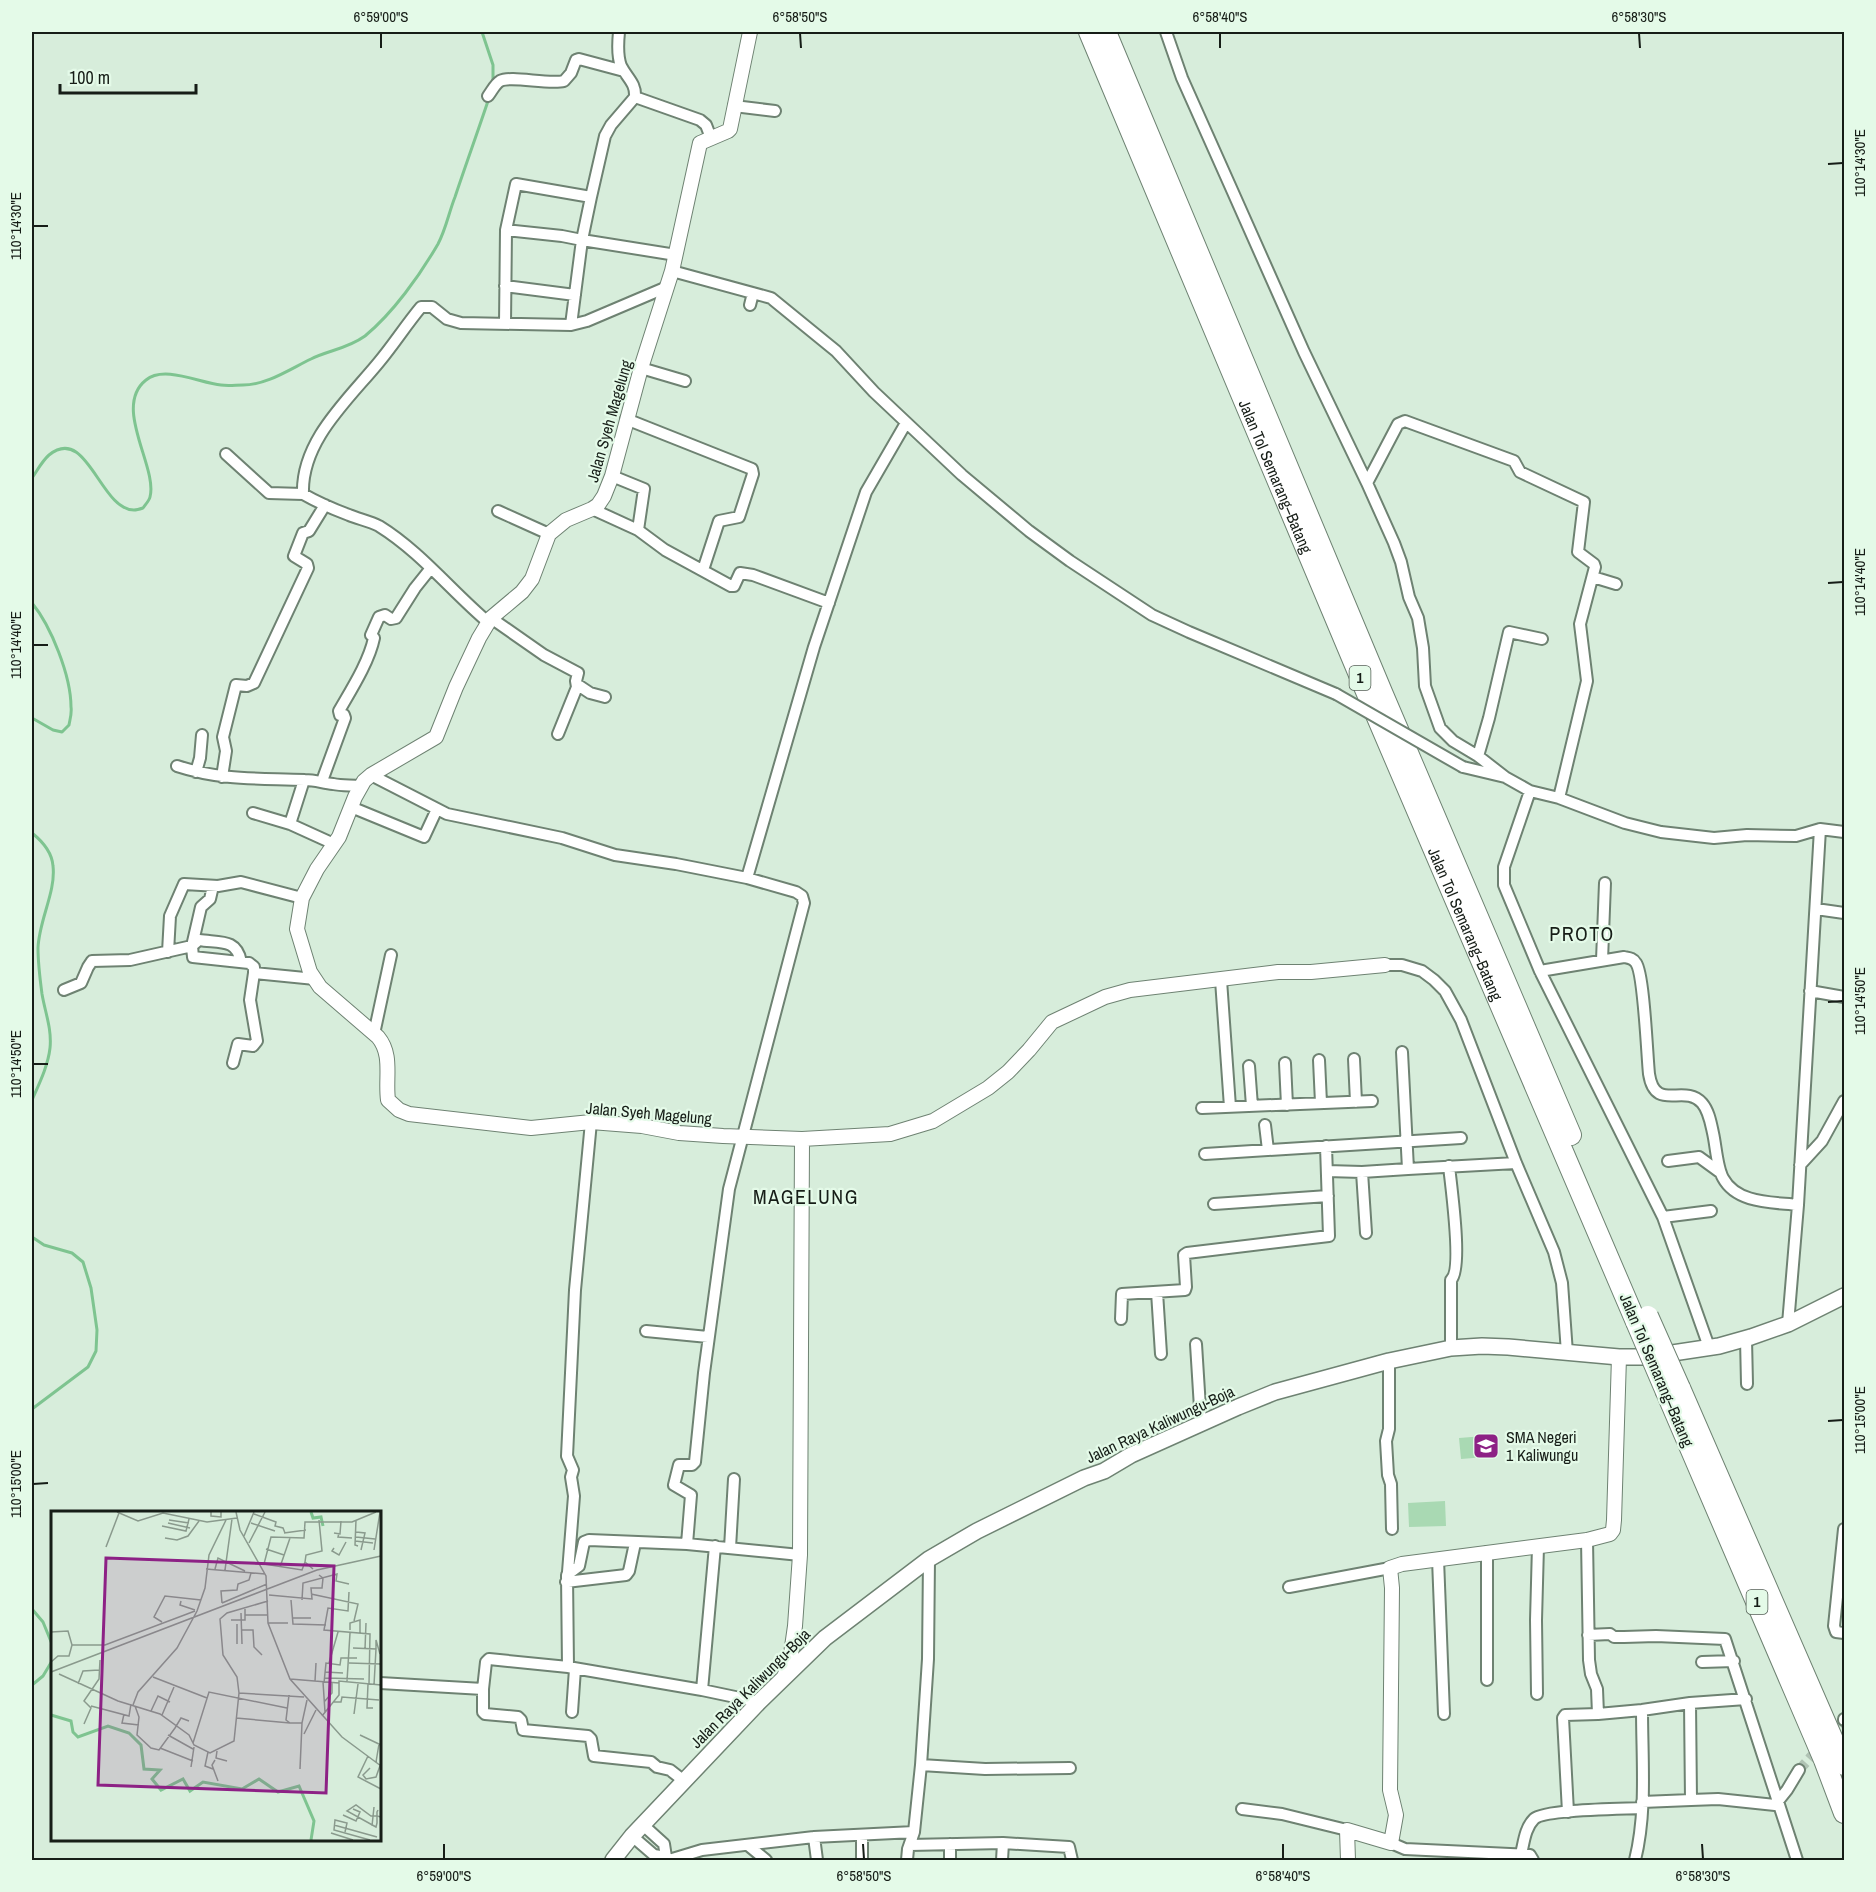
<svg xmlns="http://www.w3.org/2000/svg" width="1876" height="1892" viewBox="0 0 1876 1892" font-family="'Archivo Narrow',sans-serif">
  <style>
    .green { fill: #a9d9b3 }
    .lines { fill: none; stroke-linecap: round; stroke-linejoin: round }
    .stream { stroke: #7ec490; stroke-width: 3 }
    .minor-tunnel { stroke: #b0c3b4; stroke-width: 10; stroke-dasharray: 10 5; stroke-linecap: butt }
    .minor-casing { stroke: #6e8272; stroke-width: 14 }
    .tertiary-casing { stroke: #6e8272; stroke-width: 16 }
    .secondary-casing { stroke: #6e8272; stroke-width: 18 }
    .motorway-casing { stroke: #6e8272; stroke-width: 22 }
    .minor { stroke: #fff; stroke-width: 10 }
    .tertiary { stroke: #fff; stroke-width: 14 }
    .secondary { stroke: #fff; stroke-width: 15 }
    .motorway { stroke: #fff; stroke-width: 20 }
    .minor-bridge-casing { stroke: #6e8272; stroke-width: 14; stroke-linecap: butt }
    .motorway-bridge-casing { stroke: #6e8272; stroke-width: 22; stroke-linecap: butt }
    .minor-bridge { stroke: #fff; stroke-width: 10 }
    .motorway-bridge { stroke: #fff; stroke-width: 20 }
    .ticks { fill: none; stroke: #161d17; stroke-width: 2 }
    .labels { text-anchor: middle; stroke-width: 4.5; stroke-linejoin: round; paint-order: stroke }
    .shield { fill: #e4fae8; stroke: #545f56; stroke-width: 1.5 }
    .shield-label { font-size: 15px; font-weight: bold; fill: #161d17 }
    .street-label { font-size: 16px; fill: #161d17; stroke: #e4fae8 }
    .poi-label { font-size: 16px; fill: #161d17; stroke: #e4fae8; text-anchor: start }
    .quarter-label { font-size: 20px; letter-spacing: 1.5px; fill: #161d17; stroke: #e4fae8 }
    .inset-river { fill: none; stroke: #7ec490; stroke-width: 3 }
    .inset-road { fill: none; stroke: #8a9a8d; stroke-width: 1.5 }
    .view { fill: #8d2185; fill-opacity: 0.15; stroke: #8d2185; stroke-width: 3 }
    .inset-edge { fill: none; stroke: #161d17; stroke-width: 3 }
    .neatline { fill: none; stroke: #161d17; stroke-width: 2 }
    .ticks-label { font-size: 15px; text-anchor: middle; fill: #161d17 }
  </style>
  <rect width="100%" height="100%" fill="#d7eddb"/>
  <path class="green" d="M1497 1435 1498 1456 1461 1459 1459 1438Z
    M1445 1501 1446 1526 1409 1527 1408 1503Z"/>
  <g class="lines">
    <path class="stream" d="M482 32 493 65V82
      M32 478C37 471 42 461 49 455 87 424 100 510 134 510 137 510 140 509 143 508 145 505 149 501 150 497 158 467 112 407 146 380 164 365 200 383 221 385 228 386 236 385 243 385 267 385 290 369 311 359 329 350 347 349 365 336 393 313 420 275 438 244 446 229 449 212 455 197 466 164 478 131 489 98
      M32 603C51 626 71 676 71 707 72 713 70 719 69 725L62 732 53 730 32 718
      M32 833C42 841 52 852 53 866 56 892 39 920 38 948 38 962 40 979 42 994 45 1012 52 1029 50 1048 48 1066 39 1084 32 1100
      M32 1237 44 1245 72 1253 83 1262 91 1288 97 1330 96 1351 88 1367 32 1409
      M32 1609 43 1622 52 1644
      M32 1685 43 1676 52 1661"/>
    <path class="minor-tunnel" d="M1799 1770 1844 1720"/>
    <defs>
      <path id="minor" d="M619 32C618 42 617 56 621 66 627 78 636 83 635 97L611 125 605 136 591 197 582 240 676 255
        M1166 32 1182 78 1232 190 1304 352 1367 483 1394 543 1401 562 1409 597 1418 618 1423 648 1425 686 1440 728 1453 741 1478 756 1505 777
        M488 96C492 91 495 84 500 81 511 75 548 85 564 81L571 73 576 60 579 59 624 71
        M635 97 700 120 706 125 711 138
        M734 106 775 111
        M506 230 562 236 582 240 571 325
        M672 271 771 298 836 351 874 392 962 475 1029 531 1070 561 1152 615 1189 632 1336 694
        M505 286 575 295
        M750 305 753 293
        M505 324 506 230 516 184 591 197
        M641 368 685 381
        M626 419 752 469 753 474 739 517 719 521 703 570
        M226 454 269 493 303 494
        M612 476 644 489 638 530
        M1367 483 1398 424 1405 421 1514 461 1520 472 1584 502 1578 552 1594 564 1595 567 1580 624 1587 681 1559 798
        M592 509 638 530 665 550 731 586H734L740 573 753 575 829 603
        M498 511 549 534
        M1593 577 1616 584
        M491 618 544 655 578 673 576 681 577 687 558 734
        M489 623C452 592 421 552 379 526 370 521 358 519 349 515 333 509 317 502 303 494 301 441 348 400 379 362 394 344 406 325 421 307H432L447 319 461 323 571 325 587 321 667 287
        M578 685 590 693 605 697
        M1478 756 1489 718 1509 632 1542 639
        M177 766C223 781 259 778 305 780 315 780 323 783 333 784 342 786 351 785 360 786
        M1463 767 1505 777 1530 791 1559 798 1625 823 1661 832 1714 838 1747 835 1796 836 1820 829 1844 832
        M196 772 200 758 202 735
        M371 775 447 814 562 838 615 855 676 864 747 878 796 892 802 896 804 903 729 1189 704 1373 695 1462 692 1465H679L674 1485 691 1495 687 1544
        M222 777 226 751 223 737 236 685 247 686 254 683 308 568 307 564 294 556 303 533 309 531 325 505
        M304 780 290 824 334 844
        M322 781 345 718 344 715H340L339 711C351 690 369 662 374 638L371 635 379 617 385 615 391 619 396 618 415 588 431 568
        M1530 791 1504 867V885L1540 971 1663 1217 1709 1347
        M351 807 424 837 437 809
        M253 813 290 824
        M747 878 814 647 866 492 906 423
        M213 886 210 899 201 907 192 946 193 957 249 963 254 967V973
        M1816 909 1844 913
        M168 952 170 916 184 884 218 886 241 882 302 898
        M1602 960 1605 883
        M1385 965H1402L1422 971 1434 980 1445 991 1461 1020 1516 1163 1554 1252 1562 1283 1567 1353
        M1540 971 1624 957C1629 958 1633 958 1636 963 1644 974 1647 1055 1649 1074 1655 1113 1684 1083 1702 1103 1709 1111 1711 1124 1713 1133 1716 1146 1717 1168 1723 1178 1737 1204 1773 1202 1798 1205
        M1221 980 1230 1107
        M64 990 81 983 88 967 92 961 130 960 192 946 199 940C219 943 237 938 241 962
        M1810 991 1844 997
        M374 1034 391 955
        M1402 1052 1408 1169 1516 1163
        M1354 1059 1356 1102
        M1319 1060 1321 1103
        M233 1063 238 1044 253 1046 257 1041 250 1000 254 973 315 979
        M1285 1063 1287 1105
        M1249 1066 1252 1106
        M1202 1108 1372 1101
        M1265 1125 1268 1150
        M1205 1154 1461 1138
        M1668 1161 1699 1157 1721 1173
        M1800 1165 1822 1141 1844 1101
        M1449 1166C1451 1186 1463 1269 1451 1280V1348
        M1327 1171 1362 1172 1408 1169
        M1362 1172 1366 1233
        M1214 1204 1328 1196
        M1663 1217 1711 1211
        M1157 1292 1161 1354
        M1121 1319 1122 1294 1185 1290 1186 1287 1184 1255 1187 1253 1329 1236 1326 1146
        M1788 1324 1798 1205 1820 829
        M646 1331 708 1337
        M1746 1339 1747 1384
        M1196 1344 1201 1424
        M1389 1361V1429L1386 1441 1388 1475 1391 1484 1392 1529
        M1844 1529 1834 1626 1836 1632 1844 1633
        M1587 1540 1589 1660 1591 1674 1597 1689 1598 1714 1642 1710 1690 1703 1691 1800 1718 1799 1775 1805 1787 1790 1799 1770
        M730 1548 734 1479
        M1438 1559 1444 1714
        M568 1572 574 1496 571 1477 573 1470 567 1456 575 1290 591 1122
        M566 1582 626 1575 629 1571 635 1543
        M1289 1587 1390 1568
        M1588 1635 1610 1634 1614 1637H1624L1656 1636 1725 1639 1797 1860
        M1702 1662 1734 1661
        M1487 1680V1552
        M380 1683 483 1689 486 1662 489 1659 568 1667
        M483 1689V1712L485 1714 518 1717 521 1720 523 1730 588 1736 591 1739 594 1756 651 1762 657 1767 670 1770 684 1781
        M702 1690 715 1546
        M1537 1694 1536 1620 1538 1546
        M759 1702 702 1690 568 1667 567 1575 579 1566 584 1542 589 1540 687 1544 800 1555
        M1690 1703 1746 1699
        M572 1712 575 1669
        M1844 1720V1719
        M921 1765 985 1769 1070 1768
        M1642 1802 1691 1800
        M1242 1809 1282 1814 1347 1830
        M1568 1812 1563 1718 1565 1715 1598 1714
        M643 1825 664 1844 666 1857 669 1860
        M632 1836 654 1855 666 1857
        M814 1837 817 1860
        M1391 1843 1405 1849 1530 1855 1533 1860
        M950 1844V1860
        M910 1845 1003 1843 1069 1847 1072 1860
        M749 1846 766 1860
        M1521 1854C1524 1842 1525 1828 1534 1819 1545 1809 1624 1809 1642 1808
        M669 1860 702 1850 814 1837 914 1832
        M862 1860V1835
        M907 1860 908 1849 914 1832 921 1765 928 1659 929 1559
        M1002 1860 1003 1843
        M1635 1860C1647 1812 1642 1760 1642 1710"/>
      <path id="tertiary" d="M750 32 730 129 728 131 700 143 672 271 641 368 612 476 604 496 598 505 592 509 566 520 549 534 532 579 522 592 491 618 479 638 456 687 436 737 371 775 364 781 355 797 339 837 317 869 302 898 297 929 310 972 320 987 378 1037C393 1055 385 1078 388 1100L399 1110 409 1114 531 1128 591 1122 642 1126 679 1133 723 1136 802 1139 800 1555 795 1626 790 1661 784 1677
        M802 1139 890 1134 933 1121 988 1088 1008 1072 1029 1050 1052 1022 1105 997 1130 990 1278 972H1311L1385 965
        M1348 1860 1347 1830 1391 1843 1396 1815 1390 1790 1392 1588 1390 1568 1402 1564 1587 1540 1610 1534 1613 1530 1614 1520 1619 1357"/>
      <path id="secondary" d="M613 1860 632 1836 759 1702 825 1638 929 1559 977 1531 1084 1478 1104 1471 1131 1455 1238 1407 1275 1392 1389 1361 1451 1348 1482 1346 1508 1347 1619 1357H1646L1719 1346 1751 1337 1788 1324 1844 1296"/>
      <g id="motorway">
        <path id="s1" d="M1089 32 1370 701 1636 1322"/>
        <path d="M1106 32 1382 692 1571 1135"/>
        <path d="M1680 1388 1844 1765"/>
        <path d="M1666 1392 1824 1760 1844 1813"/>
      </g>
    </defs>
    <use href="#minor" class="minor-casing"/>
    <use href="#tertiary" class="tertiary-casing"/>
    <use href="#secondary" class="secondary-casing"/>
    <use href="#motorway" class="motorway-casing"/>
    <use href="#minor" class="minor"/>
    <use href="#tertiary" class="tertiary"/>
    <use href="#secondary" class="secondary"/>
    <use href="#motorway" class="motorway"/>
    <defs>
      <path id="minor-bridge" d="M1336 694 1463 767"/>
      <path id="motorway-bridge" d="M1648 1316 1680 1388
        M1636 1322 1666 1392"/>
    </defs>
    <use href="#minor-bridge" class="minor-bridge-casing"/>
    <use href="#motorway-bridge" class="motorway-bridge-casing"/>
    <use href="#minor-bridge" class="minor-bridge"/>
    <use href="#motorway-bridge" class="motorway-bridge"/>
  </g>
  <path class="ticks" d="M381 33V48M800 33 801 48M1220 33V48M1639 33 1640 48M1828 164 1843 163M33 226H48M1828 583 1843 582M33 645H48M1828 1002 1843 1001M33 1064H48M1828 1421 1843 1420M33 1484 48 1483M444 1844V1859M863 1844 864 1859M1283 1844V1859M1702 1844 1703 1859"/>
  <defs>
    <symbol id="school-square" viewBox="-11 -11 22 22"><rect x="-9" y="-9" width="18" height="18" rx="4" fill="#8d2185" stroke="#e4fae8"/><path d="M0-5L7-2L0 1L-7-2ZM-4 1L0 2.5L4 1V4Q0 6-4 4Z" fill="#fff"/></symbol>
  </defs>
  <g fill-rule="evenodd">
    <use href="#school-square" x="1471" y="1431" width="30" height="30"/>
  </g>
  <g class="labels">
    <g class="shield">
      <rect x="1349.5" y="666" width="21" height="24" rx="4.5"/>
      <rect x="1746.5" y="1590" width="21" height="24" rx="4.5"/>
    </g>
    <g class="shield-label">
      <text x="1360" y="683">1</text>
      <text x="1757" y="1607">1</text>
    </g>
    <g class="street-label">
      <text transform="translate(609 421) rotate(-74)" y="6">Jalan Syeh Magelung</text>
      <text dy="6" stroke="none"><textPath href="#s1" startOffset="482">Jalan Tol Semarang–Batang</textPath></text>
      <text dy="6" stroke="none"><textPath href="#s1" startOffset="968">Jalan Tol Semarang–Batang</textPath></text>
      <text transform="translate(649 1113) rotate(5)" y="6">Jalan Syeh Magelung</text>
      <text transform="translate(1657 1370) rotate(67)" y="6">Jalan Tol Semarang–Batang</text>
      <text transform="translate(1160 1424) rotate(-25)" y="6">Jalan Raya Kaliwungu-Boja</text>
      <text transform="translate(750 1688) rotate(-45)" y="6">Jalan Raya Kaliwungu-Boja</text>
    </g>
    <g class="poi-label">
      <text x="1506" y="1443">SMA Negeri<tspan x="1506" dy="18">1 Kaliwungu</tspan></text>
    </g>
    <g class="quarter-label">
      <text x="1582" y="941">PROTO</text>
      <text x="806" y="1204">MAGELUNG</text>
    </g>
  </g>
  <g transform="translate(51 1511)">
    <rect width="330" height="330" fill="#d7eddb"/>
    <path class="inset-river" d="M260 1 262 7 270 6 272 15M0 204 20 210 22 221 27 226 57 215 78 222 90 234 93 258 109 259 101 268 110 279 132 268 139 280 152 271 191 278 208 268 227 281 248 275 263 310 260 329"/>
    <path class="inset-road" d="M66 1 87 10 112 2 156 11 186 7M160 1V5L170 6V1M185 1 189 19 215 65 217 112 239 168 291 226 330 255M203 3 225 11 224 15 232 17 234 22M118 9 138 12M305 9 304 34 307 35M117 12 139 17M200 12 224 20M111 15 135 20 138 8M305 21 314 22 310 39M233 22 255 19M283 22 289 23 290 10M288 22 287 26 301 27M193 25 203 1M305 26 324 28M114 27 126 29 137 25 148 10M304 30 322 32M198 32 214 1M55 36 68 2M283 37 281 40 288 44 295 31M215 38 233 44M323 39 329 1M210 53H213L220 26 253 27 254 11H301L325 1M213 53 251 59 254 51M229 56 239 27M155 58 214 63M164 58 167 47 194 60M262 58 254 51 255 44 271 40 268 9M174 59 181 8M298 81 297 100 277 97 273 119 319 123 318 173M260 83 307 93 303 110M218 84 261 88 260 77H271L272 67 268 64M240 89 242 113 275 114M251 89 252 72 286 63 285 70 298 73M130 90 129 94 144 99M171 92 216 73M171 92 170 80 186 79 187 73 198 69 200 62M190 102 191 133M194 104H216M241 107H260M180 109H194V96M111 111 103 106 114 85 150 89M217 112H237M186 113V133M191 119H202L203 136 211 144M299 119V112L309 109V122M0 121 17 120 21 134M302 137 325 138 323 174M314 138 315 112M325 138V129L329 143M0 151 7 145H18L21 134H54L144 100M278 152 287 121M298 152 330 153M0 161 266 59 330 45M274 161 292 162M8 163 67 190 109 203 138 224 143 234 159 242 183 230 188 182 253 186M102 166 156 187M274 167 313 168M239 168 288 172M264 170 265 152M296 170 299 122M272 171 274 201M273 172 275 152 289 154 290 147H306M27 173 32 160 48 159M317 173 316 197H322M188 182 186 166 172 144 169 108 176 102 217 90M238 184 235 209 239 212H251L256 189M273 191 281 182V172M282 191H290L291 186 328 189M82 194 87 181 126 137 146 100 154 77 158 44 175 9M40 195 78 205 80 193M84 195 88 206 86 224 100 237 108 239 124 217M100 200 107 185 119 191M73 203 71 212 88 214M303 203 307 173M111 204 123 176M271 205 288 184V170L330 174M185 207 239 212M33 213 40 197 33 190 48 168 49 149M124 217 130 207 138 210M253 223 265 199M117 224 142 238M309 224 330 234M142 232 158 181 236 197M109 237 142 250M166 240 165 247 176 250M157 241 154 255 162 258M317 245 307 266 330 278M164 249 161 254 167 270M325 251 328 233M140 256 143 236M319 257 312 264 315 268 325 266 330 252M249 258 251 212M327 299 326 301V312L325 316 296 300 305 294 320 305H326L330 306M292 304 305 310 309 301 302 298M283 314 326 326M321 315 323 296M294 321 296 312 284 309 283 319 319 329M280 322 302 329"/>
    <path class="view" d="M55 47 283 55 275 282 47 274Z"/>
    <rect width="330" height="330" class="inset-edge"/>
  </g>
  <rect width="1876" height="1892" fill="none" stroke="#e4fae8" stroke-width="66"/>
  <path d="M60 84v9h136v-9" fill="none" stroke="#161d17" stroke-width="3"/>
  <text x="69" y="84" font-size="18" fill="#161d17" stroke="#e4fae8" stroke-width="4.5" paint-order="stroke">100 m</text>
  <rect x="33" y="33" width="1810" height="1826" class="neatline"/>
  <g class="ticks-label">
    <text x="381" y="22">6°59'00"S</text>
    <text x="800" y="22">6°58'50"S</text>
    <text x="1220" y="22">6°58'40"S</text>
    <text x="1639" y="22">6°58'30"S</text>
    <text transform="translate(1860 163) rotate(-90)" y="5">110°14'30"E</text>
    <text transform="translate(16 226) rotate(-90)" y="5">110°14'30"E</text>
    <text transform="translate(1860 582) rotate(-90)" y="5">110°14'40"E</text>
    <text transform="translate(16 645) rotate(-90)" y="5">110°14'40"E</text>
    <text transform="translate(1860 1001) rotate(-90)" y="5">110°14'50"E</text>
    <text transform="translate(16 1064) rotate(-90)" y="5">110°14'50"E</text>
    <text transform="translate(1860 1420) rotate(-90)" y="5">110°15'00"E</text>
    <text transform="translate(16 1484) rotate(-90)" y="5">110°15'00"E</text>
    <text x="444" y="1881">6°59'00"S</text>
    <text x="864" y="1881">6°58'50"S</text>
    <text x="1283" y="1881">6°58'40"S</text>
    <text x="1703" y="1881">6°58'30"S</text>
  </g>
</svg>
